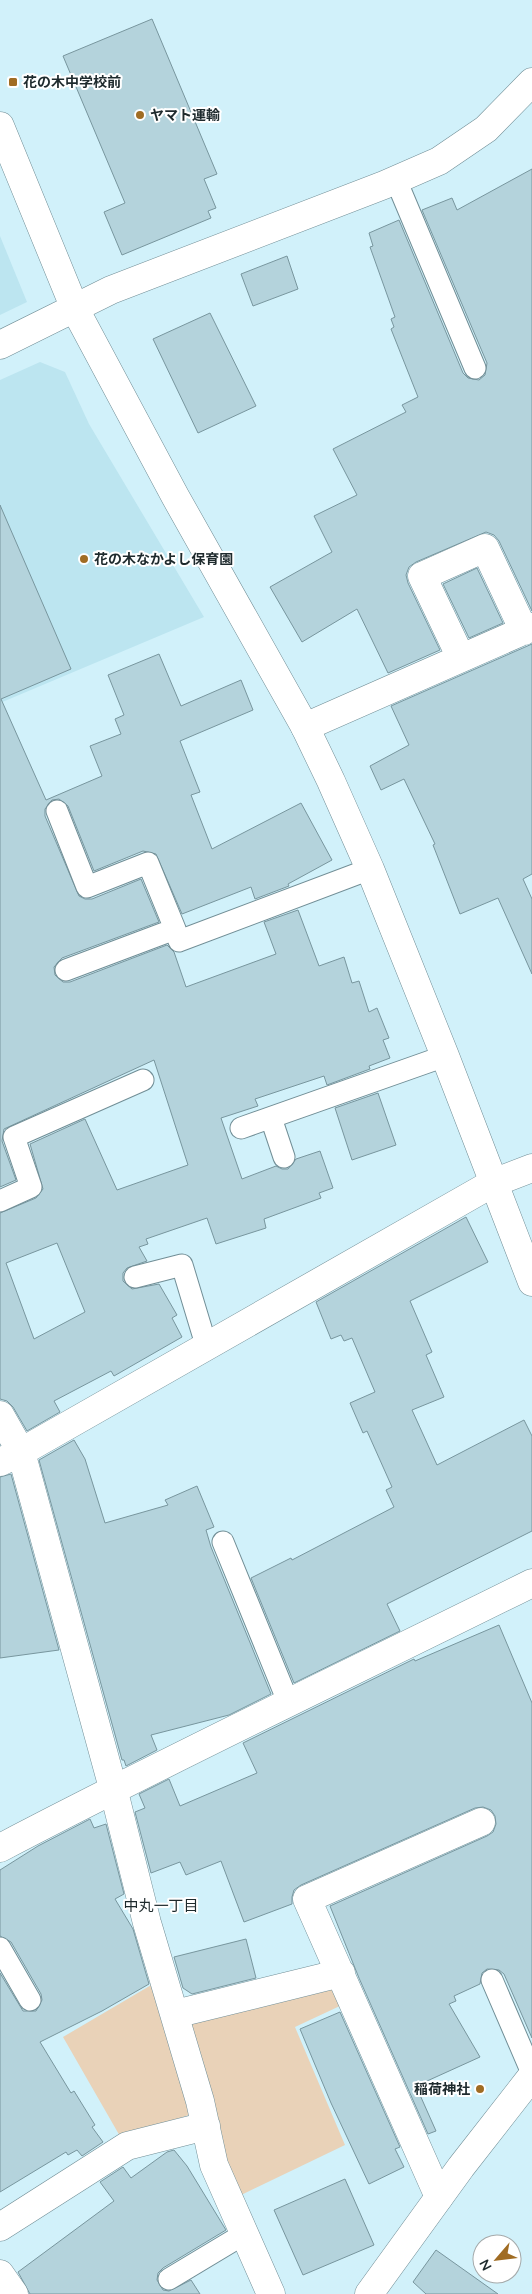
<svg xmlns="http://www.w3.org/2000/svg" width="532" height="2294" viewBox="0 0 532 2294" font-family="Quicksand,'Noto Sans JP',sans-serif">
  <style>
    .built { fill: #bce5f0 }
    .green { fill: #e9d2b8 }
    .building { fill: #b4d3dc; stroke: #78969e; fill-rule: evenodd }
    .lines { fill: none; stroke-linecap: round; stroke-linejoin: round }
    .lane-casing { stroke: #718e96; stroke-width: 23 }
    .street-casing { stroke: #718e96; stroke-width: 29 }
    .secondary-casing { stroke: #718e96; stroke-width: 29 }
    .lane { stroke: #fff; stroke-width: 21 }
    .street { stroke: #fff; stroke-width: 28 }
    .secondary { stroke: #fff; stroke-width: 28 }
    .poi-dot { fill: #a06c23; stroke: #fff; stroke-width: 2 }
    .labels { text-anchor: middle; stroke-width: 4; stroke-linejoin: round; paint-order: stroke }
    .poi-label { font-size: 14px; font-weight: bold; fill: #1e2a2d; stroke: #fff; text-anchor: start }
    .neighbourhood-label { font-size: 15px; fill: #1e2a2d; stroke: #fff }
  </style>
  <rect width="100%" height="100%" fill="#d1f1fa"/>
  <path class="built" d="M0 236 27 302 0 315Z
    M40 362 65 372 89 424 204 617 0 703V380Z"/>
  <path class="green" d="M153 1984 195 2113 121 2138 63 2037Z
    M334 1986 342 2005 295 2027 345 2145 239 2196 222 2158 184 2024Z"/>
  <path class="building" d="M152 19 217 174 204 179 216 208 208 211 211 218 122 255 104 212 125 203 63 56Z
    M532 169V611L499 541 494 535 486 532 416 562 409 567 406 575 408 583 440 650 388 673 357 609 302 642 270 587 332 552 314 516 357 495 333 449 406 412 402 405 418 397 391 329 394 327 391 319 395 317 370 247 373 246 369 233 399 220 463 373 468 378 479 380 485 375 487 363 422 210 452 198 457 210Z
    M287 256 298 289 253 306 241 274Z
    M210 313 256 406 198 433 153 339Z
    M0 505 71 669 1 699 46 800 102 776 90 746 121 734 115 719 124 715 108 675 159 654 181 706 241 680 253 710 180 741 200 792 191 795 212 849 301 803 332 860 288 884 289 886 255 899 251 887 182 914 156 854 143 851 94 871 68 806 59 799 52 800 45 809V816L79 896 85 899H92L141 879 159 922 62 958 54 967 55 975 63 982H70L167 945 174 952 186 987 276 954 264 922 298 910 319 966 344 957 352 983 359 981 369 1012 377 1008 389 1038 383 1040 390 1058 369 1066 370 1069 327 1085 324 1076 255 1099 258 1106 221 1118 242 1179 276 1166 282 1169H288L296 1159 320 1151 333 1188 319 1193 321 1198 264 1219 266 1228 216 1244 207 1218 146 1239 148 1244 139 1247 147 1261 127 1268 123 1273V1281L132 1289 159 1284 177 1315 172 1318 182 1337 114 1376 111 1371 54 1401 60 1412 27 1431 13 1407 7 1401 0 1399V1213L36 1198 43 1189 30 1144 85 1119 117 1190 188 1165 154 1060 4 1129 2 1141 16 1180 0 1187ZM57 1243 85 1312 34 1339 6 1263Z
    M477 568 503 623 469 638 443 584Z
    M532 644V874L523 879 532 899V974L498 898 460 914 433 845 435 844 404 779 381 790 370 766 409 745 391 706Z
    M378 1093 396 1145 352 1160 335 1108Z
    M466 1217 488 1262 410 1301 432 1352 426 1355 444 1397 412 1410 437 1465 524 1420 532 1436V1531L387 1604 400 1631 294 1683 251 1578 291 1558 292 1560 394 1507 386 1490 392 1487 367 1431 363 1433 350 1403 375 1392 352 1338 344 1341 341 1335 331 1339 316 1302Z
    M74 1440 85 1459 105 1523 168 1505 165 1500 197 1486 214 1527 206 1530 211 1547 271 1694 229 1715 151 1735 157 1750 126 1766 124 1760H122L39 1460Z
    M11 1474 59 1650 0 1658V1477Z
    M499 1625 532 1703V2038L504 1974 499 1970 487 1969 482 1973 480 1984 454 1996 456 2001 449 2004 480 2057 416 2086 436 2131 428 2134 359 1978 330 1906 487 1836 493 1832 496 1824 495 1816 491 1810 483 1807 475 1808 301 1885 294 1890 292 1897V1904L244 1922 221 1861 186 1875 180 1862 151 1873 135 1812 145 1808 139 1794 169 1779 180 1806 257 1773 243 1743 414 1659 415 1661Z
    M90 1819 94 1828 106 1824 124 1894 115 1899 133 1929 149 1984 102 2011 40 2042 71 2093 74 2091 95 2125 92 2127 103 2142 82 2156 77 2150 68 2155 66 2152 0 2192V1973L23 2011H36L42 2000 41 1994 11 1942 0 1936V1870L38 1846Z
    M246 1939 256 1978 192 1994 183 1988 174 1957Z
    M340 2012 400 2147 395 2149 404 2167 369 2184 331 2103 300 2029Z
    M174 2150 187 2166 226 2230 163 2268 158 2273 157 2280 163 2290 169 2291 191 2280 200 2294H30L18 2272 114 2201 100 2182 123 2167 131 2178 167 2152Z
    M345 2179 374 2245 303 2275 274 2210Z
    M436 2250 498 2294H426L413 2282Z"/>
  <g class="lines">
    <defs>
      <path id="lane" d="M396 180 475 368
        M57 811 87 887 148 863 175 929
        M66 970 175 929 179 941 370 869
        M271 1118 284 1157
        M241 1128 445 1056
        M0 1201 31 1187 14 1137 143 1080
        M135 1277 182 1265 207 1348
        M223 1542 289 1704
        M0 1948 30 2000
        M492 1980 532 2073
        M169 2279 244 2234"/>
      <path id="street" d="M461 658 422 576 485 548 524 631
        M305 727 532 627
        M0 1415 21 1452 113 1788 147 1923 200 2101 214 2165 271 2294
        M0 1462 21 1452 493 1183 532 1168
        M0 1848C175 1756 355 1671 532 1583
        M175 2014 341 1973
        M439 2197 307 1899 481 1822
        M0 2227 127 2146 206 2126
        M0 2274 14 2294"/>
      <path id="secondary" d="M0 126 75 309 175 496 305 727 331 781 370 869 445 1056 532 1282
        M0 345 111 290 384 185 439 161 486 129 532 82
        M369 2294 461 2167 532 2076"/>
    </defs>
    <use href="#lane" class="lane-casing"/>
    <use href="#street" class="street-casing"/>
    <use href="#secondary" class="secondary-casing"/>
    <use href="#lane" class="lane"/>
    <use href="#street" class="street"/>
    <use href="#secondary" class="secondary"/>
  </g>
  <g class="poi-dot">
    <rect x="8" y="77" width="10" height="10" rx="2.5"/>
    <circle cx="140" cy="115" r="5"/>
    <circle cx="84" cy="559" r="5"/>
    <circle cx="480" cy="2089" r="5"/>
  </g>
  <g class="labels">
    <g class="poi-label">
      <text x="23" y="87">花の木中学校前</text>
      <text x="150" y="120">ヤマト運輸</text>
      <text x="94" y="564">花の木なかよし保育園</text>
      <text x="470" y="2094" text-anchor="end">稲荷神社</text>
    </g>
    <g class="neighbourhood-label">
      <text x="161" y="1911">中丸一丁目</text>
    </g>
  </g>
  <g transform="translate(497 2259) rotate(242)"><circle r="24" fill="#ffffff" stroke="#a5aaab"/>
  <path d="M0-4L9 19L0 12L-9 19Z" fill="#a06c23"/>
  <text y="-8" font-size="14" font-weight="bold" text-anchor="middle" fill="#1e2a2d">N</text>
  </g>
</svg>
